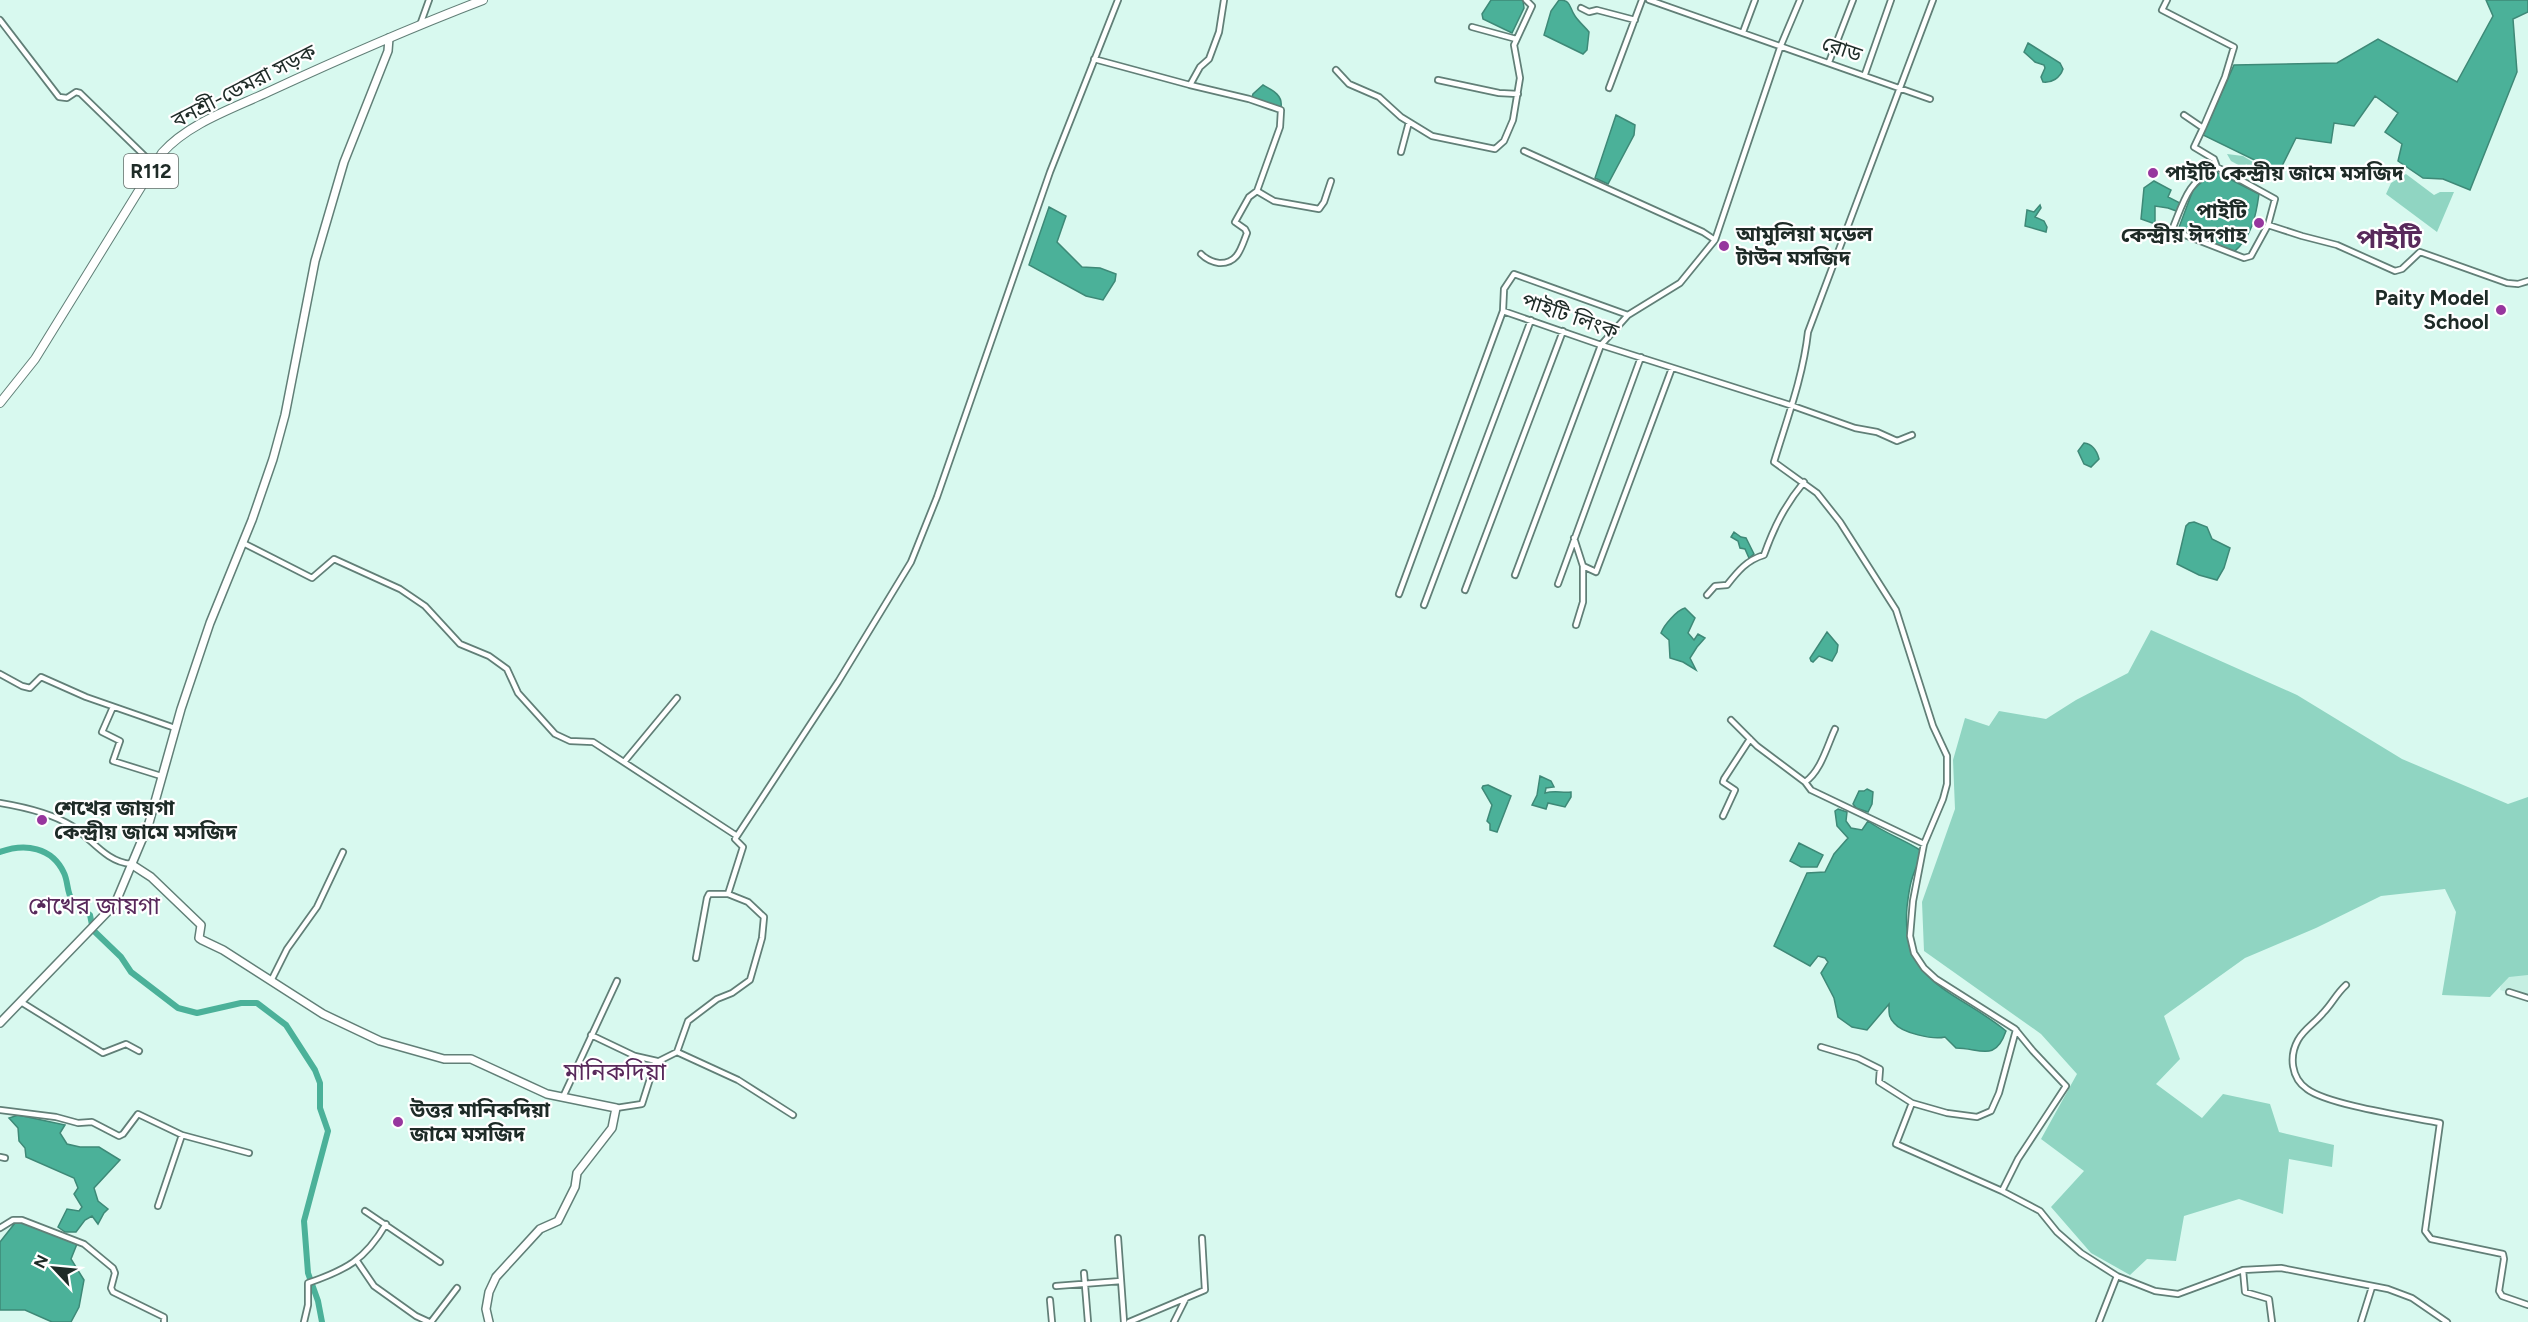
<svg xmlns="http://www.w3.org/2000/svg" width="2528" height="1322" viewBox="0 0 2528 1322" font-family="Figtree,'Noto Sans Bengali',sans-serif">
  <style>
    .built { fill: #c5efe2 }
    .green { fill: #90d5c2 }
    .water { fill: #4bb199; stroke: #3e8977; stroke-width: 1.5 }
    .lines { fill: none; stroke-linecap: round; stroke-linejoin: round }
    .canal { stroke: #4bb199; stroke-width: 6 }
    .street-casing { stroke: #617f77; stroke-width: 8 }
    .secondary-casing { stroke: #617f77; stroke-width: 10 }
    .primary-casing { stroke: #617f77; stroke-width: 10 }
    .street { stroke: #fff; stroke-width: 4.5 }
    .secondary { stroke: #fff; stroke-width: 7 }
    .primary { stroke: #fff; stroke-width: 8 }
    .poi-dot { fill: #97369e; stroke: #fff; stroke-width: 2 }
    .labels { text-anchor: middle; stroke-width: 4.5; stroke-linejoin: round; paint-order: stroke }
    .shield { fill: #fff; stroke: #626b68; stroke-width: 1.5 }
    .shield-label { font-size: 20px; font-weight: bold; fill: #1e2b27 }
    .street-label { font-size: 21px; fill: #1e2b27; stroke: #fff }
    .poi-label { font-size: 21px; font-weight: bold; fill: #1e2b27; stroke: #fff; text-anchor: start }
    .quarter-label { font-size: 24px; fill: #58295b; stroke: #fff }
    .district-label { font-size: 27px; font-weight: bold; fill: #58295b; stroke: #fff }
  </style>
  <rect width="100%" height="100%" fill="#d8f9ef"/>
  <path class="built" d="M2528 919V999L2500 990 2505 961Z"/>
  <path class="green" d="M2227 154 2243 156 2256 164 2253 173 2231 161Z
    M2406 174 2434 195 2440 192H2454L2437 232 2386 194 2391 183Z
    M2151 630 2297 695 2402 759 2508 804 2528 797V975L2509 977 2490 997 2442 995 2456 912 2445 889 2381 896 2316 928 2245 958 2164 1016 2180 1059 2156 1084 2202 1118 2223 1094 2270 1104 2279 1132 2334 1145 2332 1167 2289 1159 2283 1214 2239 1199 2184 1216 2176 1261 2147 1259 2130 1275 2091 1253 2051 1207 2084 1171 2041 1139 2077 1074 2041 1034 1924 951 1922 902 1955 809 1953 760 1965 718 1989 726 1999 711 2046 719 2076 700 2128 673Z"/>
  <path class="water" d="M1491 0H1523L1524 8 1512 33 1483 19 1482 14Z
    M1559 0C1572 0 1569 8 1575 16 1579 22 1585 27 1589 32L1587 50 1583 54 1544 35 1551 11Z
    M2486 0H2528V12L2513 19 2517 72 2470 190 2443 179 2423 178 2398 161 2402 144 2385 132 2398 113 2375 96 2354 126 2334 123 2331 143 2296 138 2279 172 2203 135 2234 65 2337 63 2378 39 2457 82 2493 16Z
    M2028 43 2060 63 2063 69C2060 78 2052 83 2043 82L2041 77 2045 68 2044 65 2035 62 2024 52Z
    M1263 85C1272 90 1283 95 1281 107L1276 109 1252 97 1253 94Z
    M1616 115 1635 125 1634 135 1608 184 1595 178Z
    M2214 171 2259 194C2256 216 2252 236 2234 252L2178 230 2193 190Z
    M2154 181 2171 190 2168 197 2182 204 2179 212 2168 208 2155 206V224L2141 219 2144 188Z
    M2040 205 2041 208 2035 217 2044 221 2047 227 2046 232 2025 226 2027 210 2034 212Z
    M1049 207 1066 216 1057 242 1082 267 1100 268 1116 274 1115 281 1103 300 1086 296 1029 265Z
    M2084 443C2092 444 2097 451 2099 459L2091 467 2084 464 2078 451Z
    M2194 522 2207 527 2212 539 2230 548 2224 568 2217 580 2199 575 2177 564 2186 526 2189 523Z
    M1734 532 1741 537 1746 538 1754 554 1749 558 1745 549 1740 548 1738 541 1731 537Z
    M1685 608 1695 618 1688 633 1694 640 1698 634 1705 638 1697 647 1690 658 1696 670 1683 662 1670 658 1669 640 1661 633C1664 625 1677 610 1685 608Z
    M1827 632 1838 645 1837 652 1832 661 1819 656 1813 662 1811 661 1810 658Z
    M1540 776 1551 781 1554 787 1546 788 1545 793C1555 790 1561 793 1571 792V797L1565 807 1548 803 1546 809 1532 805 1537 795Z
    M1488 785 1511 796 1497 832 1490 830V824L1487 821 1492 805 1482 788 1483 786Z
    M1867 789 1873 792 1872 804 1868 812 1856 808 1853 804 1859 791H1864Z
    M1838 809 1847 812 1846 821 1851 828 1862 830 1868 821C1884 833 1903 839 1920 850L1921 859C1911 874 1909 890 1907 907 1900 985 1958 991 2006 1031 1995 1063 1980 1048 1956 1048L1945 1037C1933 1040 1902 1033 1894 1023 1888 1017 1889 1011 1889 1004L1867 1030 1852 1027 1838 1017 1834 998 1821 973 1828 962 1825 958 1818 956 1810 966 1774 946 1807 873 1825 872 1834 854 1848 838 1837 826 1835 811Z
    M1799 843 1823 855 1817 867H1801L1790 861Z
    M18 1115 65 1125 60 1133 67 1144 80 1147H99L120 1160 94 1188 98 1201 108 1209 104 1213 98 1224 92 1216 85 1220 76 1232H65L58 1227 67 1209 79 1211 82 1207 74 1194 78 1188 74 1178 26 1157 25 1148 19 1141 18 1128 9 1118Z
    M21 1221 77 1244 71 1259 84 1280 79 1307 71 1322H52L25 1310H0V1242L15 1223Z"/>
  <g class="lines">
    <path class="canal" d="M0 852C25 843 52 847 64 873 68 881 67 893 72 900 75 906 85 911 90 915L93 930 121 957 131 972 178 1008 197 1013 241 1003H257L286 1025 315 1070 320 1083V1108L328 1131 304 1221 308 1273 318 1301 322 1322"/>
    <defs>
      <path id="street" d="M1649 0 1930 99
        M2167 0 2162 10 2234 47 2225 77 2203 128
        M1581 8 1589 12 1597 10 1635 20
        M0 20 59 97 67 98 76 92 80 93 154 165
        M420 25 429 0
        M1472 27 1516 39
        M1743 32 1755 0
        M1094 59 1190 85 1200 67 1209 59 1219 32 1224 0
        M1829 62 1853 0
        M1336 70 1349 84 1379 97 1401 117 1432 136 1495 149 1504 141 1513 120 1520 78 1514 45 1532 6 1526 0
        M1865 74 1891 0
        M1438 80 1499 93 1518 94
        M1190 85 1249 99 1281 110 1280 127 1257 191 1249 197 1235 222 1245 229 1247 233C1241 248 1238 264 1219 263 1212 262 1206 259 1201 254
        M1609 88 1642 0
        M2184 115 2203 128 2194 147 2214 159 2217 167
        M1524 151 1703 232 1715 240
        M1401 152 1409 122
        M2217 167 2275 199 2268 225 2251 256 2244 258 2172 230C2184 201 2187 182 2217 167Z
        M1257 191 1274 201 1319 209 1324 202 1331 181
        M2268 225 2302 236 2337 245 2395 271 2402 269 2420 252 2507 283 2518 284 2528 281
        M1503 311 1504 289 1514 274 1628 315 1680 283 1715 240 1781 45 1800 0
        M1574 538 1583 566 1596 572 1672 368
        M243 543 312 578 334 559 400 589 425 606 460 644 489 656 507 669 518 693 555 734 570 741 593 742 737 836
        M1515 575 1601 345 1628 315
        M1558 584 1641 357
        M1465 590 1563 331
        M1399 594 1503 311 1601 345 1793 406 1855 428 1877 432 1897 441 1912 435
        M1707 595 1715 586 1727 585C1738 571 1747 560 1764 555 1774 527 1785 505 1804 482
        M1424 605 1531 320
        M1576 625 1583 602V566
        M0 674 22 686 30 688 41 677 86 697 175 728
        M113 707 102 732 120 741 113 761 161 776
        M1731 720 1757 746 1805 782 1811 790 1924 844
        M624 762 677 698
        M1805 782C1821 771 1827 746 1835 729
        M0 803C24 807 51 813 72 826 92 839 106 862 131 864
        M1723 816 1735 790 1723 782 1724 779 1750 739
        M696 958 707 898 709 894H728L743 847 735 839 838 682 911 562 937 497 1050 172 1118 0
        M271 981 287 949 317 907 343 852
        M2346 985C2336 994 2332 1004 2323 1013 2315 1023 2304 1029 2298 1040 2289 1056 2291 1078 2307 1089 2328 1105 2411 1117 2440 1123L2425 1231 2431 1239 2503 1254 2504 1259 2499 1291 2502 1296 2528 1305
        M2509 992 2528 998
        M21 1002 103 1053 126 1044 139 1051
        M591 1035 635 1056 657 1061
        M1821 1047 1858 1058 1880 1069 1879 1082 1912 1103 1896 1144 2002 1191 2018 1159 2066 1086 2033 1051 2015 1029 1936 979 1924 968 1914 953 1910 936 1913 901 1924 844 1943 799 1947 784V756L1933 726 1896 610 1840 522 1817 493 1774 462C1787 419 1803 377 1808 332L1933 0
        M677 1052 688 1021 717 999 732 993 750 980 762 938 764 917 748 902 728 894
        M563 1097 617 981
        M1912 1103 1947 1113 1977 1117 1991 1111 1999 1093 2016 1030
        M616 1108 642 1104 655 1063 677 1052 738 1080 793 1115
        M0 1110 56 1117 78 1123 92 1122 119 1136 123 1134 138 1114 182 1135 249 1153
        M0 1157 5 1158
        M2002 1191 2040 1211 2057 1232 2081 1253 2117 1276
        M158 1206 182 1135
        M365 1211 440 1262
        M0 1228 13 1220H22L84 1244 113 1268 115 1273 111 1288 113 1292 164 1317V1322
        M1118 1238 1124 1322
        M357 1261 374 1286 416 1316 429 1322
        M2243 1270 2245 1292 2269 1299 2272 1322
        M1084 1273 1088 1322
        M1056 1286 1121 1281
        M1050 1300 1052 1322
        M304 1322 308 1305V1283C346 1270 365 1260 386 1224
        M431 1322 457 1288
        M1129 1322 1205 1290 1202 1238
        M1174 1322 1186 1298
        M2099 1322 2117 1276 2155 1291 2178 1294 2243 1270 2281 1268 2388 1289 2412 1298 2447 1322
        M2361 1322 2372 1287"/>
      <path id="secondary" d="M131 864 151 877 201 925 199 938 202 940 223 950 323 1014 380 1041 444 1059H471L547 1094 616 1108 612 1128 577 1173 575 1187 558 1221 540 1229 496 1277 489 1292 486 1309 489 1322
        M0 1023 115 904 149 823 181 709 210 623 252 520 273 459 285 415 315 261 344 162 388 51 389 38"/>
      <path id="primary" d="M0 403 35 359 162 153C189 123 232 109 268 92 339 59 410 28 483 0"/>
    </defs>
    <use href="#street" class="street-casing"/>
    <use href="#secondary" class="secondary-casing"/>
    <use href="#primary" class="primary-casing"/>
    <use href="#street" class="street"/>
    <use href="#secondary" class="secondary"/>
    <use href="#primary" class="primary"/>
  </g>
  <g class="poi-dot">
    <circle cx="2153" cy="173" r="6"/>
    <circle cx="2259" cy="223" r="6"/>
    <circle cx="1724" cy="246" r="6"/>
    <circle cx="2501" cy="310" r="6"/>
    <circle cx="42" cy="820" r="6"/>
    <circle cx="398" cy="1122" r="6"/>
  </g>
  <g class="labels">
    <rect class="shield" x="124" y="154" width="54" height="34" rx="4.5"/>
    <g class="shield-label">
      <text x="151" y="178">R112</text>
    </g>
    <g class="street-label">
      <text transform="translate(1842 49) rotate(19)" y="7">রোড</text>
      <text transform="translate(244 86) rotate(-27)" y="7">বনশ্রী-ডেমরা সড়ক</text>
      <text transform="translate(1570 316) rotate(19)" y="7">পাইটি লিংক</text>
    </g>
    <g class="poi-label">
      <text x="2165" y="180">পাইটি কেন্দ্রীয় জামে মসজিদ</text>
      <text x="2247" y="218" text-anchor="end">পাইটি<tspan x="2247" dy="24">কেন্দ্রীয় ঈদগাহ</tspan></text>
      <text x="1736" y="241">আমুলিয়া মডেল<tspan x="1736" dy="24">টাউন মসজিদ</tspan></text>
      <text x="2489" y="305" text-anchor="end">Paity Model<tspan x="2489" dy="24">School</tspan></text>
      <text x="54" y="815">শেখের জায়গা<tspan x="54" dy="24">কেন্দ্রীয় জামে মসজিদ</tspan></text>
      <text x="410" y="1117">উত্তর মানিকদিয়া<tspan x="410" dy="24">জামে মসজিদ</tspan></text>
    </g>
    <g class="quarter-label">
      <text x="94" y="914">শেখের জায়গা</text>
      <text x="615" y="1080">মানিকদিয়া</text>
    </g>
    <g class="district-label">
      <text x="2389" y="248">পাইটি</text>
    </g>
  </g>
  <g transform="translate(54 1268) rotate(296)" stroke="#ffffff" stroke-width="4.5" paint-order="stroke">
  <path d="M0-4.5L10 22L0 15L-10 22Z" fill="#1e2b27"/>
  <text y="-9" font-size="16" font-weight="bold" text-anchor="middle" fill="#1e2b27">N</text>
  </g>
</svg>
